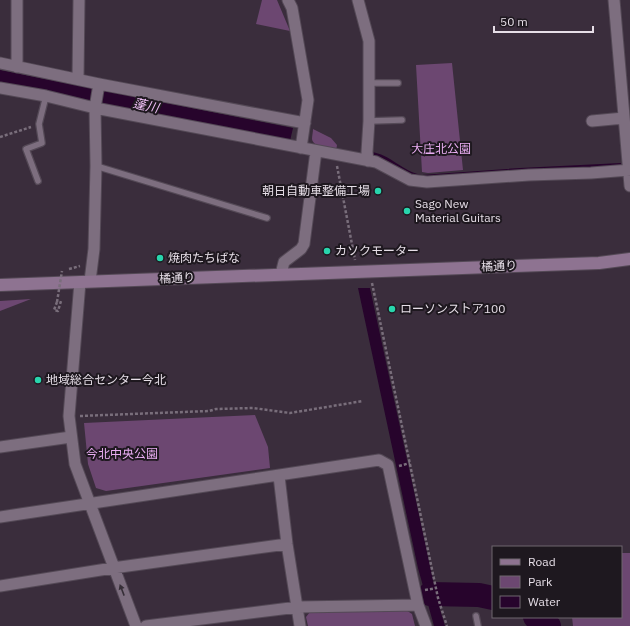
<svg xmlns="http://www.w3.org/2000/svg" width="630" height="626" viewBox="0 0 630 626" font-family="'IBM Plex Sans','Noto Sans JP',sans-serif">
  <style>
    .green { fill: #6c4771 }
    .water { fill: #27042c }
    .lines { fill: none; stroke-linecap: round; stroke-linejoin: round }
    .river { stroke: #27042c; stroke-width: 24 }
    .lane-casing { stroke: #544956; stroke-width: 8 }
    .street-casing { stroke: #544956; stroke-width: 13 }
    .secondary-casing { stroke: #544956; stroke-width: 14 }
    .path { stroke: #796e7b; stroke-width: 2.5; stroke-dasharray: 3 2; stroke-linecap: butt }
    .lane { stroke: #7d6e7f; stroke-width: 5.5 }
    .street { stroke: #7d6e7f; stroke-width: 11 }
    .secondary { stroke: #8e7391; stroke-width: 12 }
    .path-bridge { stroke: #796e7b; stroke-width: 2.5; stroke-dasharray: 3 2; stroke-linecap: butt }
    .oneway { fill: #362e37 }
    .poi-dot { fill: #28d5ad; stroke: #1e181f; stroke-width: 1.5 }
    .labels { text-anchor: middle; stroke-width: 4; stroke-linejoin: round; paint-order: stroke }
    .park-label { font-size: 12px; fill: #e9adf2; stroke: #1e181f }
    .poi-label { font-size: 12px; fill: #e6dee7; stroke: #1e181f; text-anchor: start }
    .street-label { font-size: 12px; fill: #e6dee7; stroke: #1e181f }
    .water-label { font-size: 13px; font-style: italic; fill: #f0bff7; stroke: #1e181f }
  </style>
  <rect width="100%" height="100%" fill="#3a2d3c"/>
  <path class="green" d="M262 0H277L290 31 256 24Z
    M452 63 463 170 428 173 422 172 416 65Z
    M313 129 331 138 337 145 336 151C330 149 313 147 312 139 312 136 313 132 313 129Z
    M31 299 0 311V301Z
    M255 415 268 447 270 468 106 491 96 488 88 464 84 423Z
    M621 553H630V626H573L572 617H621Z
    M406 610 412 614 415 626H308L306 617 310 612Z"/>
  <path class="water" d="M0 70 293 128 290 141 0 84Z
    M371 152C390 154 403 172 422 175L520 168 621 163 620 167 425 179 408 174 380 157 375 155 371 158 363 154Z
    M358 288H370L438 603 445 626H434L418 568Z"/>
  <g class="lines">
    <path class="river" d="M430 594 479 595 493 598
      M535 617 549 626"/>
    <defs>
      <path id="lane" d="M369 83H398
        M369 121 402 120
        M96 166 267 218
        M38 181 26 149 42 143 39 124 46 96
        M476 616 478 626"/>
      <path id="street" d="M288 0 292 8 308 100 301 148
        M358 0 369 41V121L367 152 368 161
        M614 0 630 186
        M0 63 99 84 305 123
        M17 67V0
        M78 79 79 0
        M0 88 46 96 95 108 376 162 410 180 427 182 529 175 591 173 630 170
        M592 121 624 118
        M281 274 284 262 301 249 304 244 316 151
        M90 281 94 249 96 166 95 108 99 84
        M80 282 69 416 75 464 136 626
        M0 447 71 437
        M279 476 287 544 300 626
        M0 517 379 460 388 465 418 605 426 626
        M0 586 113 568 287 544
        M146 626 298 607 418 605"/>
      <path id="secondary" d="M0 285 599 263 630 259"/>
    </defs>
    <use href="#lane" class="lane-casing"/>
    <use href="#street" class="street-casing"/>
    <use href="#secondary" class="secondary-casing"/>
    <path class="path" d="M0 137 31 127
      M337 166 355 260
      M69 269 80 266
      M372 283 438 598 447 626
      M57 302 54 310 58 311 61 301
      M80 416 209 411 216 409 253 408 290 413 363 401
      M399 466 410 463
      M425 590 437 588"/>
    <use href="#lane" class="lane"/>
    <use href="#street" class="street"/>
    <use href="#secondary" class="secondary"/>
    <path class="path-bridge" d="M57 302 62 271"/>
  </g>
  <defs><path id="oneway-solid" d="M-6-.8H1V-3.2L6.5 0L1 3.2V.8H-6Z"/></defs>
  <use class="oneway" href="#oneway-solid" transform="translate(122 590) rotate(-111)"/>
  <g class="poi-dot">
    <circle cx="378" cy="191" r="4"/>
    <circle cx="407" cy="211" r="4"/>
    <circle cx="327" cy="251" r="4"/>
    <circle cx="160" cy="258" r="4"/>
    <circle cx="392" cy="309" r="4"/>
    <circle cx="38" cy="380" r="4"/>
  </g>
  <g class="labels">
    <g class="park-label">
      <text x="441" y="153">大庄北公園</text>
      <text x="122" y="458">今北中央公園</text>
    </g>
    <g class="poi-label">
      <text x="370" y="195" text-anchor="end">朝日自動車整備工場</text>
      <text x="415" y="208">Sago New<tspan x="415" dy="14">Material Guitars</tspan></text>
      <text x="335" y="255">カソクモーター</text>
      <text x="168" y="262">焼肉たちばな</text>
      <text x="400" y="313">ローソンストア100</text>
      <text x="46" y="384">地域総合センター今北</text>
    </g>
    <g class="street-label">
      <text transform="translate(499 266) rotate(-2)" y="4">橘通り</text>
      <text transform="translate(177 278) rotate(-2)" y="4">橘通り</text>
    </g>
    <g class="water-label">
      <text transform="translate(146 105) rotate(12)" y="5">蓬川</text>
    </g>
  </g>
  <rect x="492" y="546" width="130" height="72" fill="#1e181f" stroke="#6e676f"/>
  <rect x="500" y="559" width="20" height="6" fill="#8e7391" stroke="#6e676f"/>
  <text x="528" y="566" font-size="12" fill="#e6dee7">Road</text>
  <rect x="500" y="576" width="20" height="12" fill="#6c4771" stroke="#6e676f"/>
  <text x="528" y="586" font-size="12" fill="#e6dee7">Park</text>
  <rect x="500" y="596" width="20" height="12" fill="#27042c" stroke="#6e676f"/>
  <text x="528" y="606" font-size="12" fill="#e6dee7">Water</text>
  <path d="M494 26v6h99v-6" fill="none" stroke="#e6dee7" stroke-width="2"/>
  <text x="500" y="26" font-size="12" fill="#e6dee7" stroke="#1e181f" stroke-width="3" paint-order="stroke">50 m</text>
</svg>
